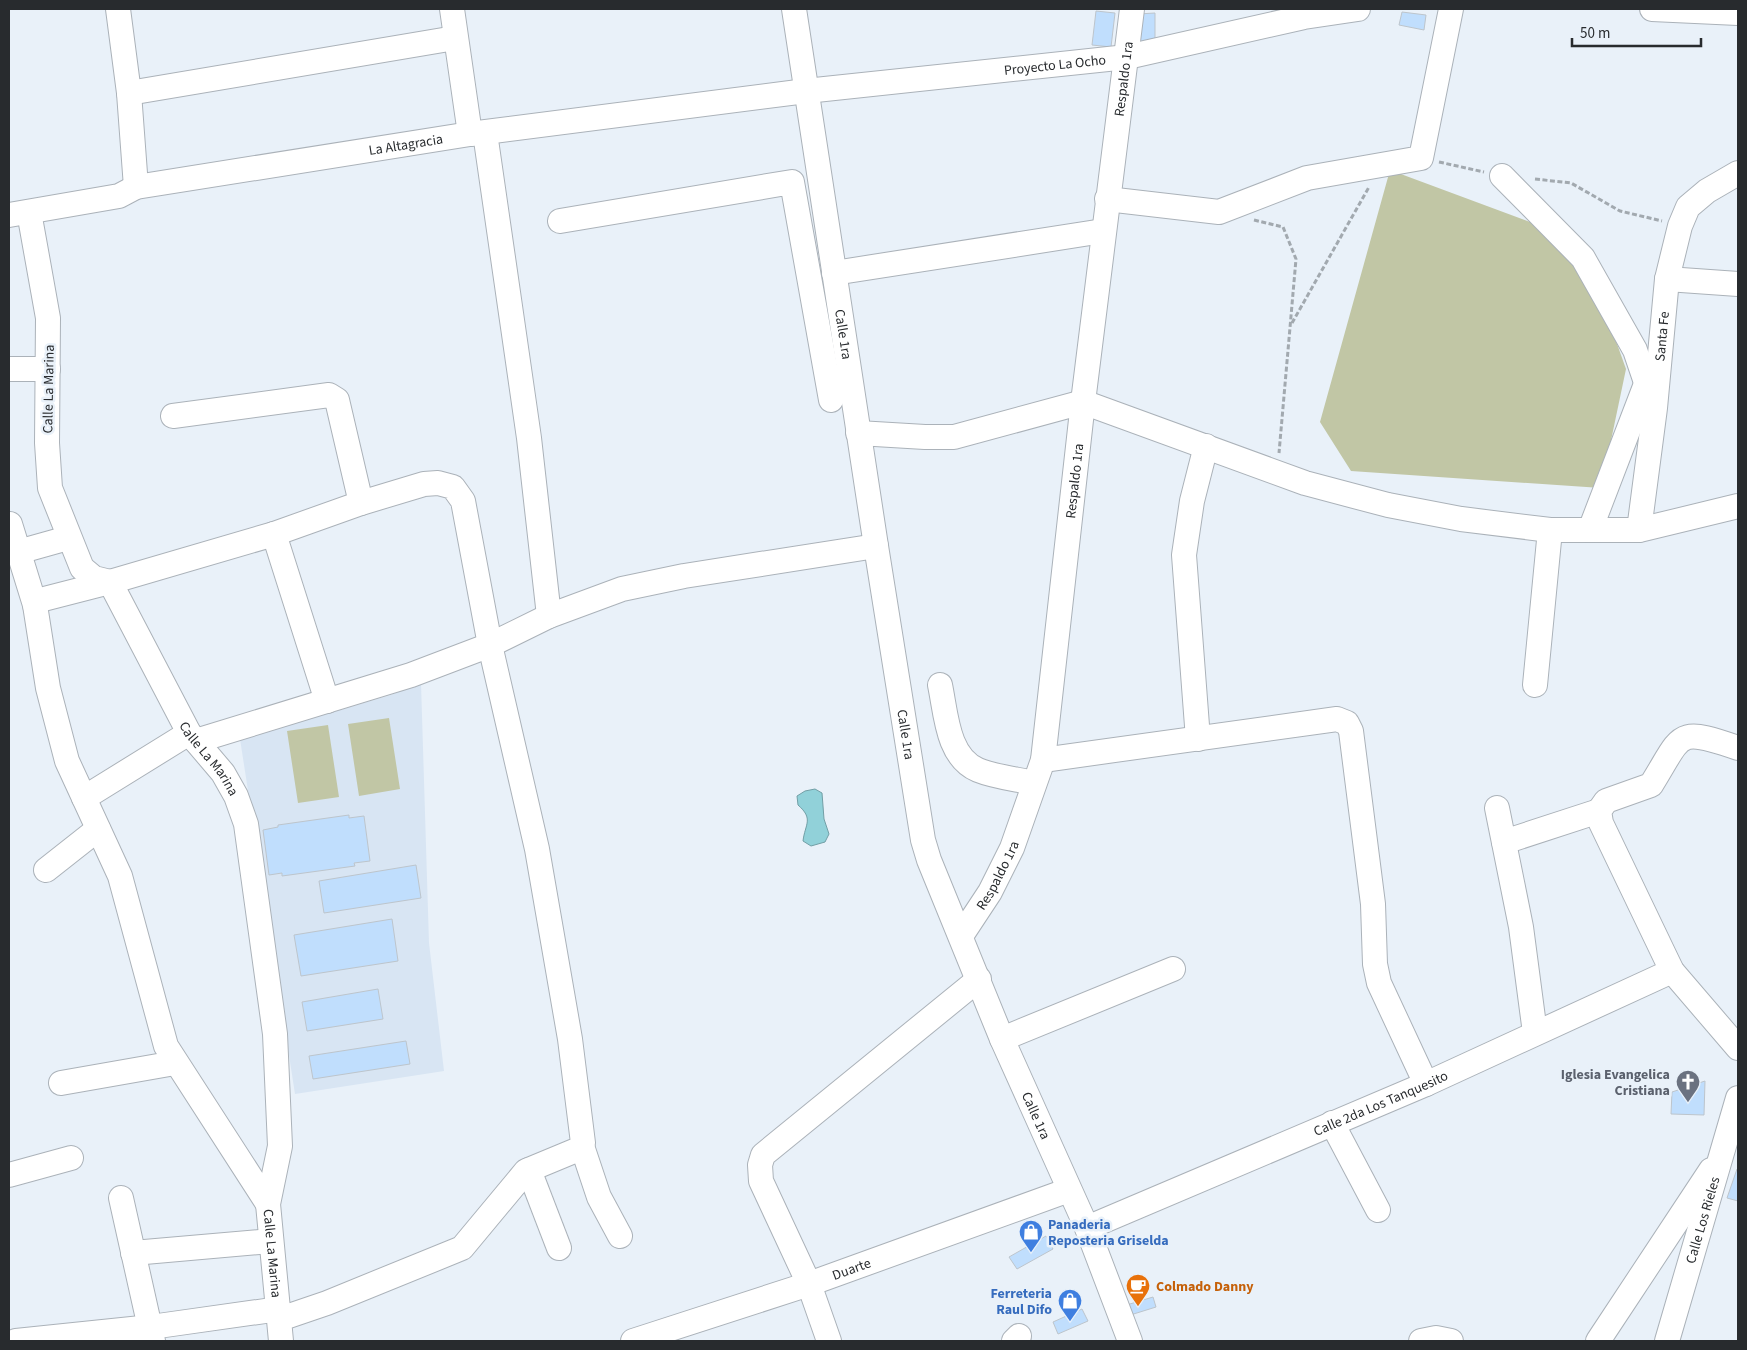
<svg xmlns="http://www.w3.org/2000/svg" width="1747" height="1350" viewBox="0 0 1747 1350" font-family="'Source Sans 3',sans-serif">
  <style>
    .built { fill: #d8e5f3 }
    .green { fill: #c1c6a5 }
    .water { fill: #91d1d9; stroke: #729fa6 }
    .building { fill: #c0defd; stroke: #bdc5cc }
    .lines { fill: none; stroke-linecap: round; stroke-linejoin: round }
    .minor-casing { stroke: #abb2b9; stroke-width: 26 }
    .path { stroke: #a2a9af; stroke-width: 3; stroke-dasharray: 5 2.5; stroke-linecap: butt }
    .minor { stroke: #fff; stroke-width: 24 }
    .labels { text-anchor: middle; stroke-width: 5; stroke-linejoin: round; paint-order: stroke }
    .street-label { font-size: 14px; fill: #282b2e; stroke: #e9f1f9 }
    .worship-label { font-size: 14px; font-weight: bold; fill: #5b616d; stroke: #e9f1f9; text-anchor: end }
    .shop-label { font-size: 14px; font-weight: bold; fill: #366cbe; stroke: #e9f1f9; text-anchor: start }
    .food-label { font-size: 14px; font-weight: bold; fill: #c56008; stroke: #e9f1f9; text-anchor: start }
  </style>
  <rect width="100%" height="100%" fill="#e9f1f9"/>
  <path class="built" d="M421 683 429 943 444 1071 295 1094 240 739 391 695Z"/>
  <path class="green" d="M1390 170 1538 225 1597 288 1626 369 1601 488 1351 471 1320 422Z
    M389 718 400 789 359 796 348 724Z
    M328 725 339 797 298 803 287 731Z"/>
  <path class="water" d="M815 789 822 793 824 819 829 834 825 842 811 846 803 841C805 824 814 819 798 805L797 796 805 791Z"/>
  <path class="building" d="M1096 11 1115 13 1111 47 1092 45Z
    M1402 12 1426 15 1424 30 1399 25Z
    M1155 13V42H1138V14Z
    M349 815V818L364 816 370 861 354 863 355 866 282 876V873L269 875 263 830 278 827V825Z
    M416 865 421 898 324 913 319 881Z
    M392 919 398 961 301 976 294 935Z
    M378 989 383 1019 307 1031 302 1002Z
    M406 1041 410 1064 313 1079 309 1056Z
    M1705 1081 1704 1115 1671 1114 1672 1092Z
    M1737 1169H1738V1201L1727 1198Z
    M1046 1236 1053 1249 1017 1269 1009 1257Z
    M1153 1297 1156 1307 1124 1317 1120 1307Z
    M1082 1309 1088 1321 1058 1334 1053 1322Z"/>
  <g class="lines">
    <defs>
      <g id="minor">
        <path d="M118 9 129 93 136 187"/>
        <path d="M452 9 470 134"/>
        <path id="s1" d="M794 9 876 546 923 840 929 860 1002 1039 1087 1228 1130 1341"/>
        <path d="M1652 9 1738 13"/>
        <path d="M129 93 455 38"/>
        <path d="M485 133 529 438 549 616"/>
        <path d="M1502 176 1583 258 1635 350 1652 400"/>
        <path d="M1107 199 1219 212 1307 178 1421 158 1451 9"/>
        <path id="s2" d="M29 212 48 318 47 443 50 488 82 568 94 578 110 582 189 733 223 773 236 796 246 824 275 1034 280 1146 268 1204 281 1341"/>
        <path id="s3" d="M9 215 119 196 136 187 470 134 806 91 1127 57 1304 17 1358 9"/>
        <path d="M560 221 792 182 831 400"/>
        <path d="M834 273 1103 231"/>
        <path d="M1667 279 1738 284"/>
        <path d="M9 369H48"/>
        <path d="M173 416 329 395 337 400 361 503"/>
        <path d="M858 433 925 437H954L1083 402 1305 483 1388 505 1461 519 1550 530H1639L1738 506"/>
        <path d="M10 524 35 605 48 688 67 761 120 876 166 1046 268 1204"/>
        <path d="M1590 530 1646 384"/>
        <path id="s4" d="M1639 530 1655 408 1667 279 1680 226 1688 207 1707 191 1738 173"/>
        <path d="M274 534 327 701"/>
        <path d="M18 552 68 538"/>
        <path d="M35 605 40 600 110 582 274 534 361 503 424 484 438 483 453 487 463 501 490 645 537 849 570 1039 583 1143 579 1149 526 1171 462 1248 327 1303 280 1319"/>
        <path d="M940 685C946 713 947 757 978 770 995 777 1016 779 1034 783"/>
        <path d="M1535 685 1550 530"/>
        <path d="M1198 739 1184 555 1192 501 1206 446"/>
        <path d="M196 741 411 675 490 645 549 616 622 589 684 576 876 546"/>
        <path d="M1738 748C1675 726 1683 734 1651 785L1606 801 1599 811 1601 823 1672 971 1738 1048"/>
        <path d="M1043 760 1337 719 1347 723 1351 731 1373 904 1375 964 1379 983 1426 1084"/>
        <path d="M84 798 189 733"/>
        <path d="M1497 808 1521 927 1535 1033"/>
        <path d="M1504 842 1599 811"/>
        <path d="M46 870 98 829"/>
        <path id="s5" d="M961 936 990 892 1012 848 1043 760 1083 402 1132 9"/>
        <path d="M1002 1039 1173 969"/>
        <path d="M61 1083 175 1063"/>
        <path d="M1332 1123 1378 1210"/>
        <path d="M582 1146 599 1197 620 1236"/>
        <path d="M529 1170 559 1248"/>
        <path d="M9 1175 71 1158"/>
        <path d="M121 1198 153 1341"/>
        <path id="s6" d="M1087 1228 1426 1084 1672 971"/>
        <path d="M133 1253 271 1241"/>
        <path d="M16 1341 151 1327 279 1309"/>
        <path id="s7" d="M633 1341 809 1284 1069 1190"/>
        <path d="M829 1341 809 1284 761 1181 760 1165 763 1155 979 979"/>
        <path d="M1014 1341 1019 1336"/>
        <path d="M1421 1341 1436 1338 1451 1341"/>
        <path d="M1598 1341 1711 1170"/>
        <path id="s8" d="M1667 1341 1738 1098"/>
      </g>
    </defs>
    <use href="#minor" class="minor-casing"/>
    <path class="path" d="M1439 162 1484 172
      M1535 179 1571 183 1620 211 1662 221
      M1254 220 1283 227 1296 259 1279 453
      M1292 323 1369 187"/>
    <use href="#minor" class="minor"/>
  </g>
  <defs>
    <symbol id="church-pin" viewBox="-11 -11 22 30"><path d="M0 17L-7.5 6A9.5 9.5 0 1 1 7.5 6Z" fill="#6b7280" stroke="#e9f1f9"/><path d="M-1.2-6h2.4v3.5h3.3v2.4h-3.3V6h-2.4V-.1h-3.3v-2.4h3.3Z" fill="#fff"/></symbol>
    <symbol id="shop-pin" viewBox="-11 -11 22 30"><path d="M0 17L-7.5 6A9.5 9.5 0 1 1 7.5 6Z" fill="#3f7fe0" stroke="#e9f1f9"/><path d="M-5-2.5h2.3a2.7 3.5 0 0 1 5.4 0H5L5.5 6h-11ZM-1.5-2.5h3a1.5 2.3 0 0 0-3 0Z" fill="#fff"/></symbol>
    <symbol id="cafe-pin" viewBox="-11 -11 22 30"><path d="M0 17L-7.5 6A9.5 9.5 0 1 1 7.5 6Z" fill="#e8710a" stroke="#e9f1f9"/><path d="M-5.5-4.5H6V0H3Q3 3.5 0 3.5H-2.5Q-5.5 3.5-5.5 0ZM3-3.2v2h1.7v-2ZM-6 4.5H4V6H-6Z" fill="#fff"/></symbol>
  </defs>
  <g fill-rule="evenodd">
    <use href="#church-pin" x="1674" y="1068" width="28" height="38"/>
    <use href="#shop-pin" x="1017" y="1218" width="28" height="38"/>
    <use href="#cafe-pin" x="1124" y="1272" width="28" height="38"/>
    <use href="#shop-pin" x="1056" y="1287" width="28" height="38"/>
  </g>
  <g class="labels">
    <g class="street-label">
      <text dy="5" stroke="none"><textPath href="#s3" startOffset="1058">Proyecto La Ocho</textPath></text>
      <text dy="5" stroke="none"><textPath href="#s5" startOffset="881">Respaldo 1ra</textPath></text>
      <text dy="5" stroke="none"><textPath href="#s3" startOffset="404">La Altagracia</textPath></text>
      <text dy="5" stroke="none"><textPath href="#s1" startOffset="329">Calle 1ra</textPath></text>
      <text dy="5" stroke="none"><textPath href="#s4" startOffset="195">Santa Fe</textPath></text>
      <text transform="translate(48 389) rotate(-89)" y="5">Calle La Marina</text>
      <text dy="5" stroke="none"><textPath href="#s5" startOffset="476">Respaldo 1ra</textPath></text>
      <text dy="5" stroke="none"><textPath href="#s1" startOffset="734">Calle 1ra</textPath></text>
      <text dy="5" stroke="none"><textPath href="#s2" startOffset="599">Calle La Marina</textPath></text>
      <text dy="5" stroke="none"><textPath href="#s5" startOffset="71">Respaldo 1ra</textPath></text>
      <text dy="5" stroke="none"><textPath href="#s6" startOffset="319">Calle 2da Los Tanquesito</textPath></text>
      <text dy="5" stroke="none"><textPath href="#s1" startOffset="1139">Calle 1ra</textPath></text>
      <text dy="5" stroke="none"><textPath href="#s8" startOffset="126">Calle Los Rieles</textPath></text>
      <text dy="5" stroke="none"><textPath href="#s2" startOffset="1108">Calle La Marina</textPath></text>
      <text dy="5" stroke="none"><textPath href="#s7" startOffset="230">Duarte</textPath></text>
    </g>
    <g class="worship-label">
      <text x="1670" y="1079">Iglesia Evangelica<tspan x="1670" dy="16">Cristiana</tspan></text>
    </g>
    <g class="shop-label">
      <text x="1048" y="1229">Panaderia<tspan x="1048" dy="16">Reposteria Griselda</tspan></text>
      <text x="1052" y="1298" text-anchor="end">Ferreteria<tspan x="1052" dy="16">Raul Difo</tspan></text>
    </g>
    <g class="food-label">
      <text x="1156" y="1291">Colmado Danny</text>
    </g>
  </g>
  <rect width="1747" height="1350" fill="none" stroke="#282b2e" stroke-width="20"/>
  <path d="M1572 38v8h129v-8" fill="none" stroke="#282b2e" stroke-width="2.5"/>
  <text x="1580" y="38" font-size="15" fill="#282b2e" stroke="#e9f1f9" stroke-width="4" paint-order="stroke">50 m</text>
</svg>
